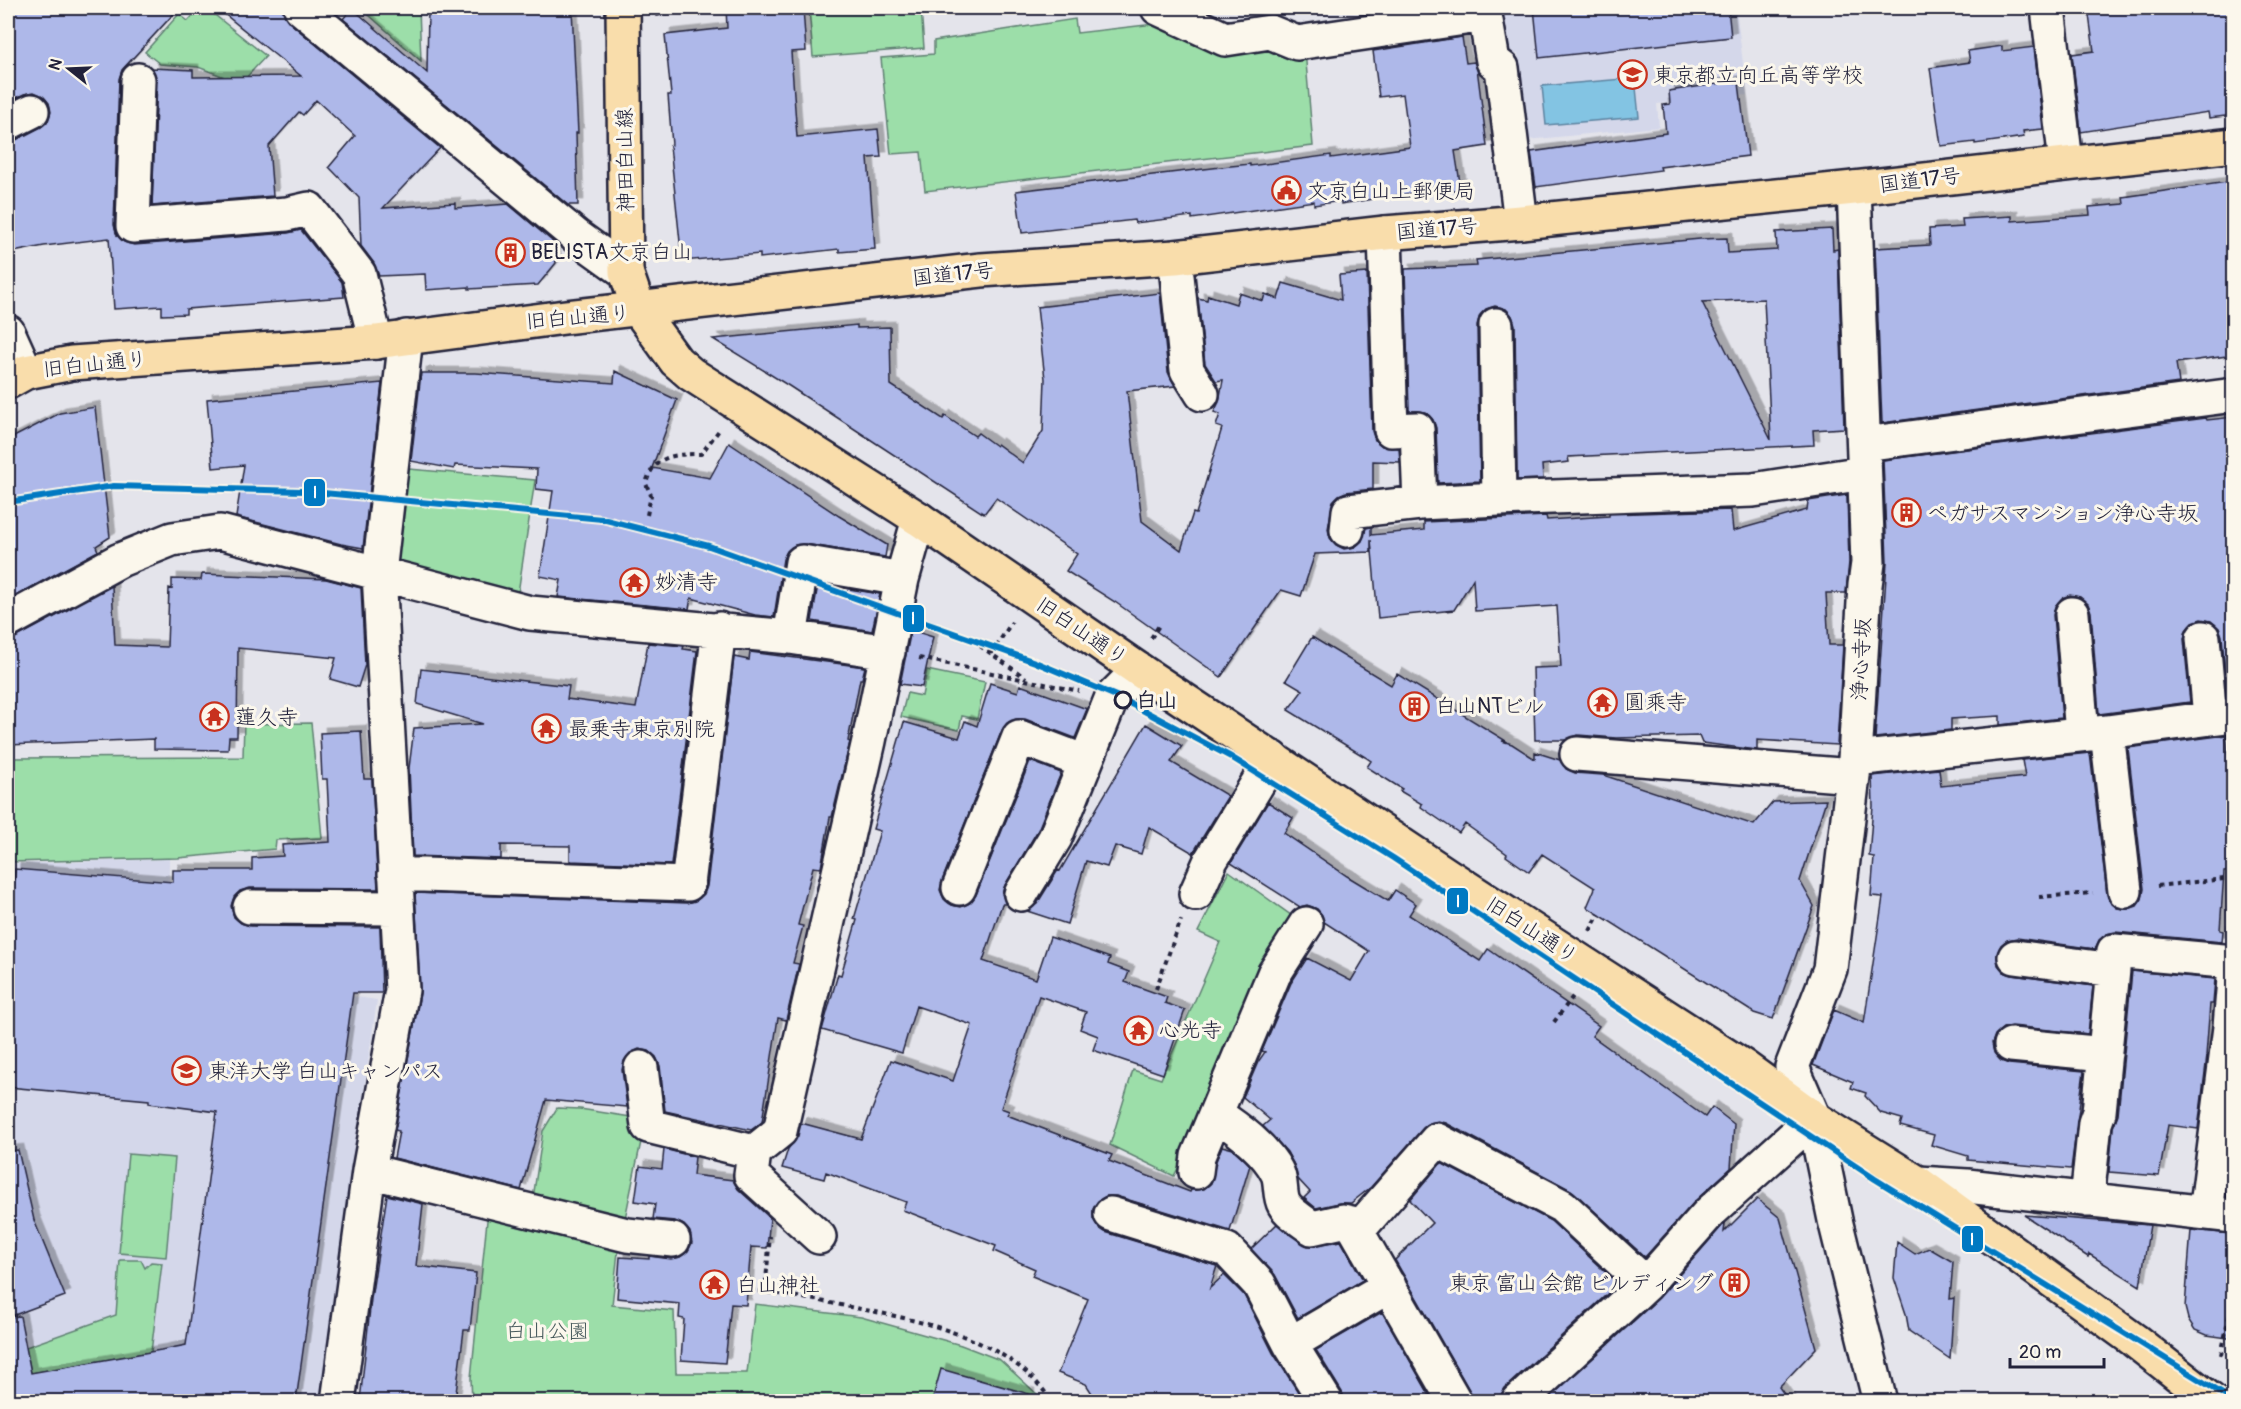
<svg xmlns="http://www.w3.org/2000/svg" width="2241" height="1409" viewBox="0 0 2241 1409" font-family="Pangolin,'Klee One',sans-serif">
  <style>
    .built { fill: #d4d7ea }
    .green { fill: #9cdea9; stroke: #5f8072; stroke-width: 1.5 }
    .water { fill: #83c4e3; stroke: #5c83a0; stroke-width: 1.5 }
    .building { fill: #aeb8e9; stroke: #22223b; stroke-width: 1.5; fill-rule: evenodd; filter: url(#shadow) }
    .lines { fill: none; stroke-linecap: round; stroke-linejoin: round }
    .minor-casing { stroke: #22223b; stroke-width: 38 }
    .major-casing { stroke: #22223b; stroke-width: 38 }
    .highway-casing { stroke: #22223b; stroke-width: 38 }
    .path { stroke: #22223b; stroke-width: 4; stroke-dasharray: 4.5 4.5; stroke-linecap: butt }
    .minor { stroke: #fbf7ec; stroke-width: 33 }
    .major { stroke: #f9ddab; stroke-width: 33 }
    .highway { stroke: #f9ddab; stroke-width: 33 }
    .metro-1-casing { stroke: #fbf7ec; stroke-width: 10 }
    .metro-1 { stroke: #0079c2; stroke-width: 6 }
    .stop-dot { fill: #fbf7ec; stroke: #22223b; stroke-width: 3 }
    .labels { text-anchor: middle; stroke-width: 6; stroke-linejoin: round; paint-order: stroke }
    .poi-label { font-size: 21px; fill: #22223b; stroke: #fbf7ec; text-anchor: start }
    .street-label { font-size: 21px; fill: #22223b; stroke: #fbf7ec }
    .stop-label { font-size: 21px; font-weight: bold; fill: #22223b; stroke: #fbf7ec; text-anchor: start }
    .park-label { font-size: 21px; fill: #475a5c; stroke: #fbf7ec }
    .line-badge { stroke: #fbf7ec; stroke-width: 2 }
    .badge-label { font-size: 16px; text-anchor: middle; font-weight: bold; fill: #fff }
  </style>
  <defs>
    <filter id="shadow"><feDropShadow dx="5.5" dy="-5.5" stdDeviation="0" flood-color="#0004"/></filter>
  </defs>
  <rect width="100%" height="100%" fill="#e4e4eb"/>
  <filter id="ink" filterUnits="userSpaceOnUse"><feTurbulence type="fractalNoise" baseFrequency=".0167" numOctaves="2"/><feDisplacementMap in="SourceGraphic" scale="12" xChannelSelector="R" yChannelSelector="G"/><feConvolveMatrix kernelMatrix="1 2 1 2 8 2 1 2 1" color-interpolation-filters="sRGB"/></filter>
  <g filter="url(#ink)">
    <path class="built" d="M1495 8H1736L1747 95 1657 104 1659 127 1527 140 1518 54 1500 56Z
      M169 859 168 969 377 1000 319 1401H8V864Z"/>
    <path class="green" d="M200 8H206L266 56 241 83 198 67 160 64 145 52 179 14 188 21Z
      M361 8H419L421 61Z
      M809 8H921L924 48 813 57Z
      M1075 19 1077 33 1155 24 1271 40 1305 50 1313 146 925 191 921 152 891 154 881 58 934 54V41Z
      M409 469 535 480 518 593 395 565Z
      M927 670 985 682 977 719 962 716 959 730 901 717 907 693 922 696Z
      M311 723 322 838 276 840 275 849 178 858 8 862V758L243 757 244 724Z
      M1229 871 1302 923 1174 1176 1110 1145 1133 1070 1161 1079 1220 942 1198 932Z
      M557 1108 580 1109 637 1118 643 1132 618 1252 612 1305 674 1311 676 1373H747L755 1304 861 1317 961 1345 1000 1360 1038 1395 1042 1401 472 1402 471 1378 489 1201 531 1212 543 1131Z
      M128 1154 175 1158 166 1257 119 1253Z
      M120 1260H141L145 1268 151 1262 162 1263 151 1352 31 1373 26 1347 116 1315Z"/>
    <path class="water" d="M1635 78 1639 117 1546 125 1542 86Z"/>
    <path class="building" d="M8 8H179L122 70 119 79 114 225 117 235 124 242 134 245 288 233 301 230 342 282 344 297 186 309V314L162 315V306L114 309 109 238 44 246 8 253V142L16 140 41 127 48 121 51 112 49 103 43 96 34 92 24 94 8 102Z
      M217 8H282L289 22 440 148 383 208 455 203V208L508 204 552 241 556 263 538 285 469 289V287L426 290 425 274 379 276 374 263 361 246 359 198 329 167 355 136 316 100 303 115 299 112 269 146 273 196 152 206 157 81 152 68 193 70V77L301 76Z
      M352 8 427 73 428 8H572L578 133H576L578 205H568L343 19Z
      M726 8H803L806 51 791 52 797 137 878 129 881 157 868 158 875 249 839 252V249L760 258V254L682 261 670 146 672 145 668 95H671L665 35 727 28Z
      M1534 8H1728L1731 37 1539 58Z
      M2088 8H2234V115L2209 118 2208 112 2081 132 2072 54 2094 51Z
      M1462 37 1466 63 1474 62 1477 68 1487 146 1455 151 1461 189 1420 195 1419 192 1341 204V201L1314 205V201L1192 219V216L1135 223 1134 220 1022 233 1016 191 1221 167 1250 164V166L1331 155V158L1410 147 1403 94 1379 97 1373 51Z
      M2002 46V51L2034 47 2043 129 2023 131 2024 137 1975 144V142L1941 146 1930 68 1970 62 1968 51Z
      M1736 81V83H1739L1748 156 1660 167 1661 170 1536 187 1531 152 1666 133 1663 105 1670 104 1669 91Z
      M2234 181V355L2176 363 2179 383 1882 423 1875 248 1930 245 1929 229 1963 227 1962 219 2012 216V221L2090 215 2089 207 2124 204 2123 197Z
      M1832 229 1833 250 1838 249 1844 428 1813 430 1814 445 1568 457 1569 462 1542 465 1543 479 1517 480 1515 325 1512 316 1506 309 1495 306 1486 309 1480 315 1477 325 1480 481 1438 483 1436 428 1433 420 1425 412 1409 411 1405 269 1477 266 1476 260 1700 239 1727 238 1728 253 1777 250 1776 232ZM1764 299 1771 440 1702 302Z
      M1367 273 1372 431 1375 440 1382 446 1399 448 1400 462 1373 461V489L1346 492 1339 495 1333 501 1328 529 1330 538 1336 545 1344 549 1355 547 1362 541 1366 528 1371 527V535L1424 530V522L1546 516 1547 520 1609 516V514L1731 510 1733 531 1807 510 1808 501 1847 495 1849 562 1846 593H1826L1829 645H1843L1837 745 1757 740V750L1702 743 1699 736 1616 738 1578 735 1566 740H1535L1533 668 1561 667 1557 606 1475 611 1473 579 1454 610 1378 618 1371 540V552L1315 554 1301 596 1281 590 1221 677 1115 602 1066 571 1077 554 996 498 984 514 789 386 713 339 857 325V328L890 327 891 385 943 419 945 416 975 436 978 433 996 446 997 444 1023 463 1043 431 1045 379 1037 307 1160 293 1168 372 1175 386 1127 391 1142 521 1181 550 1193 513 1196 514 1222 428 1216 426 1220 414 1214 412 1219 402 1223 380 1216 381 1205 364 1198 298 1207 300 1208 295 1236 304 1239 293 1263 301 1265 294 1278 299 1283 283 1341 300 1339 275Z
      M615 371 677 400 652 468 710 478 729 443 839 516 887 545 885 557 805 544 795 545 787 551 783 559 774 617 755 615 691 598 689 609 558 597 561 580 540 576 553 491 536 489 537 469 455 465 454 469 411 461 421 373H476L614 383Z
      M382 383 363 548 341 544 236 517 244 465 213 468 207 399Z
      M95 407 110 537 96 546 98 551 8 600V440L60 413Z
      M2234 417V697H2227L2222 636 2219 628 2211 621 2201 619 2193 622 2186 630 2184 639 2190 702 2099 714 2091 612 2088 604 2080 597 2070 595 2062 598 2055 606 2053 615 2062 718 2000 725V716L1951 719V730L1875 738 1887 562 1883 460 2206 418 2207 420Z
      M202 574 326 579 361 588 365 665 358 687 330 679 336 658 238 648 237 737H229L228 750 154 749V739L8 745V640L17 637 112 586 115 645 167 647 169 588 172 589V579L201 580Z
      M818 584 880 594 872 631 812 621Z
      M911 630 933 637 922 687 900 684Z
      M1312 637 1391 685 1397 674 1506 741H1502L1512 744 1535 759V752L1560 760 1566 769 1575 773 1603 775 1754 825 1773 802 1826 800 1800 881 1814 906 1773 1019 1754 1013 1587 907 1595 888 1542 854 1529 872 1506 856 1507 854 1465 824 1459 833 1421 807 1422 804 1400 791 1402 789 1367 767 1371 761 1365 757 1288 710 1303 690 1286 680Z
      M648 643 684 646 683 649 697 651 671 865 570 861V846L501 845V859L413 856 409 768 414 728 483 724 417 704 421 669 569 686 567 699 636 708Z
      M750 652 865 667 862 679H860L848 741 850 742 832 817H830L821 868 813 867 798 925 803 926 793 963 799 964 786 1020 778 1018 762 1122 751 1130 665 1111 660 1066 656 1057 649 1051 639 1049 630 1053 624 1061 622 1070 627 1107 546 1100 521 1190 394 1158 399 1131 395 1130 420 993 415 893 687 903 697 900 704 894 707 886 734 657 749 660Z
      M990 683 1018 692 1020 685 1087 709 1075 738 1025 719H1016L1007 723 1002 730 942 881 940 890 944 899 952 905 961 907 970 903 976 895 1030 761 1061 773 1038 830 1005 885 1002 894 1006 904H1002L983 961 1036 979 1050 937 1110 958 1108 964 1129 972 1125 982 1167 997 1165 1003 1185 1010 1163 1074 1093 1050 1098 1036 1080 1029 1086 1012 1039 996 1001 1108 1009 1111 1007 1115 1112 1155 1109 1161 1190 1192 1191 1190 1204 1189 1211 1183 1216 1161 1222 1146 1233 1149 1245 1160 1250 1165 1230 1231 1116 1196H1106L1098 1201 1093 1209V1219L1098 1227 1105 1232 1217 1266 1210 1288 1224 1275 1244 1295 1273 1353 1304 1401H1097L1086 1384 1058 1373 1088 1299 1032 1276 1035 1269 994 1251 996 1246 903 1210 906 1202 826 1172 824 1179 782 1168 788 1149 798 1136 801 1123 861 1139 891 1060 953 1081 972 1025 916 1006 902 1053 822 1030 838 974 841 975 857 920 854 919 880 831 873 829 904 722 959 738 965 721 977 726Z
      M1146 724 1182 746 1171 762 1228 796 1193 853 1149 827 1141 854 1115 846 1107 867 1086 861 1067 924 1027 911 1037 904 1058 870 1060 871Z
      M361 731 364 779H372L378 889 250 888 240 891 234 897 231 906 234 917 241 923 250 926 380 927 382 993H353L296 1401H8V1151L18 1150 34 1220 65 1296 9 1317 20 1316 31 1373 161 1350 186 1345 217 1112 149 1103V1100L8 1087V953L15 869 173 882V870H252V858L283 856 282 845 330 842 327 779H322L320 733Z
      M2226 735 2234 824V871L2224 872 2220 930 2223 931 2222 942 2115 932 2107 934 2099 940 2095 949 2017 938 2007 940 2001 945 1997 954 1998 965 2004 972 2012 975 2093 986 2088 1034 2012 1026 2003 1028 1995 1035 1992 1043 1994 1053 2001 1061 2009 1064 2084 1071 2071 1169 1968 1160V1156L1931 1145 1934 1135 1900 1126 1902 1119 1881 1113 1865 1096 1866 1093 1851 1088 1853 1082 1813 1065 1834 1010 1864 1023 1883 897 1871 896 1874 857 1869 856 1873 806 1872 776 1939 769 1941 786 2025 777 2022 760 2090 753 2107 894 2110 902 2117 908 2128 909 2137 906 2142 899 2144 889 2128 748Z
      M1268 802 1293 818 1284 833 1347 876 1388 901 1395 890 1416 904 1409 915 1480 961 1488 949 1599 1026 1592 1036 1705 1117 1712 1107 1734 1124 1731 1168 1695 1201 1645 1257 1571 1190 1446 1123 1438 1121 1430 1123 1423 1128 1371 1187 1351 1203H1339L1316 1208 1304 1198 1310 1192 1298 1179 1294 1165 1287 1152 1263 1126 1270 1120 1243 1097 1258 1062 1265 1052 1262 1051 1291 983 1307 958 1351 981 1369 951 1324 922 1322 915 1317 909 1307 905 1300 907 1231 863Z
      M2132 971 2215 979 2213 1004H2210L2206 1056H2207L2198 1129 2168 1125 2159 1176 2109 1172 2113 1127 2118 1114Z
      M2234 1146V1197L2227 1196Z
      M664 1149 695 1157 693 1175 733 1180 738 1189 770 1218 767 1248 751 1247 746 1305 731 1304 725 1363 681 1360 684 1319 679 1318 680 1304 617 1298 620 1257 649 1259V1256L671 1259 680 1257 688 1251 692 1243 690 1232 684 1225 675 1221 653 1219 655 1204 635 1201 640 1166 662 1169Z
      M1441 1163 1551 1221 1618 1284 1505 1388 1500 1396V1401H1474L1471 1393 1395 1260 1432 1223 1410 1200Z
      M387 1195 423 1204 416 1266 476 1273 470 1330H464L455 1401H360L371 1299Z
      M1757 1199 1780 1218 1816 1348 1779 1387 1789 1401H1546L1659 1298 1722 1226 1725 1224 1724 1232Z
      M2024 1215 2150 1225 2140 1286 2089 1254 2088 1257Z
      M1277 1224 1308 1246 1341 1241 1363 1280 1298 1318 1275 1275 1251 1249Z
      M2191 1230 2234 1234V1339L2207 1335 2195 1330 2188 1319 2185 1307Z
      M1897 1242 1915 1254 1929 1248 1953 1262 1950 1299 1954 1298 1950 1359 1909 1331 1906 1314 1894 1278Z
      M1382 1312 1433 1401H1345L1342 1392 1316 1350Z
      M941 1369 1029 1394 1028 1401H932Z"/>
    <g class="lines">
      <defs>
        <path id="minor" d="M301 8 576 236 626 272
          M1158 8 1225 39 1270 32 1297 43 1485 15 1493 61 1502 68 1521 222
          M2048 8 2066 163
          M138 80 133 226 287 214 309 209 359 274 376 342
          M8 123 32 111
          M1854 188 1868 563 1865 585 1855 759 1830 969 1792 1067 1814 1118 1835 1220 1880 1402
          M1385 233 1391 430 1417 429 1420 503
          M1175 257 1187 370 1202 394
          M1496 325 1499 499 1753 490 1864 473
          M8 332 26 372
          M1864 444 2234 395
          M1347 530 1349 511 1420 503 1499 499
          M2072 614 2082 734
          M8 621 120 560 172 539 220 532 530 613 790 637 888 652
          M790 637 802 562 902 579
          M2203 638 2210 718
          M2107 732 2125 891
          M1577 754 1853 776
          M1855 759 2107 732 2234 715
          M395 874 688 884 719 629
          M959 888 1019 737 1085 762
          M1021 894 1055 838 1112 697 1139 670
          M1196 894 1211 860 1273 758
          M250 907 396 908
          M2114 951 2234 962
          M2015 957 2113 970 2099 1112 2095 1123 2087 1200
          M2011 1045 2105 1054
          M641 1068 648 1126 754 1152
          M1216 1114C1237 1128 1265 1148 1277 1172 1282 1181 1279 1195 1284 1204 1289 1213 1304 1222 1312 1228L1343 1221 1352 1223 1455 1402
          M369 1171 627 1235 673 1240
          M1196 1172 1198 1156 1274 974 1306 924
          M1918 1183 1967 1186 2234 1216
          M2206 1213 2230 1027 2234 979
          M1111 1214 1227 1250 1259 1284 1290 1344 1326 1402
          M1357 1231 1437 1140 1562 1206 1646 1284
          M819 1237 751 1175 754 1152 780 1131 869 741 902 579 919 519
          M1290 1344 1389 1286
          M338 1402 369 1171 402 990 379 573 406 337
          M1518 1402 1646 1284 1709 1213 1814 1118"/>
        <path id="major" d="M623 8 626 272 639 310 676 361 691 374 919 519 1139 670 1447 875 1744 1067 1814 1118 1918 1183 2134 1340 2213 1402"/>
        <path id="highway" d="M8 382 26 372 72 363 376 342 565 317 981 270 1175 257 1385 233 1521 222 1854 188 2234 145"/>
      </defs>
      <use href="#minor" class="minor-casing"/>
      <use href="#major" class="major-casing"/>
      <use href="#highway" class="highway-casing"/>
      <path class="path" d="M656 15 692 8
        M647 515 651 495 646 484C653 455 675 454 701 454L720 429
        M1151 638 1160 624
        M980 646 1026 678
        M991 654 1012 622
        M919 658 1079 691
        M2157 886 2234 878
        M2039 897 2093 893
        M1590 931 1599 914
        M1156 989 1181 920
        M1554 1022 1574 995
        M750 1290C784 1294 817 1300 850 1307 919 1320 1011 1338 1052 1402
        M765 1292 770 1236
        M2221 1355 2232 1302H2234"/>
      <use href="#minor" class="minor"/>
      <use href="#major" class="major"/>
      <use href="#highway" class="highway"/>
      <defs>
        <path id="metro-1" d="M8 502 114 486 302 491 602 519 709 546 1035 662 1116 696 1231 757 1393 858 1875 1179 2234 1401"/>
      </defs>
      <use href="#metro-1" class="metro-1-casing"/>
      <use href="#metro-1" class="metro-1"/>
    </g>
  </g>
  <defs>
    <symbol id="school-ring" viewBox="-11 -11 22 22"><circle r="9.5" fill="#fbf7ec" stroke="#c8321e" stroke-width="1.5"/><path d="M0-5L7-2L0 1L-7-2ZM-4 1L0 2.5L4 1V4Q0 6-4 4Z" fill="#c8321e"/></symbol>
    <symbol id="civic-ring" viewBox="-11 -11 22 22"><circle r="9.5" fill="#fbf7ec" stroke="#c8321e" stroke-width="1.5"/><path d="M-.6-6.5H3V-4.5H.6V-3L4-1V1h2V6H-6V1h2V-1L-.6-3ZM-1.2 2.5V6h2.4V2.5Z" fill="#c8321e"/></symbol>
    <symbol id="building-ring" viewBox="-11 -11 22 22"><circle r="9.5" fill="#fbf7ec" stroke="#c8321e" stroke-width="1.5"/><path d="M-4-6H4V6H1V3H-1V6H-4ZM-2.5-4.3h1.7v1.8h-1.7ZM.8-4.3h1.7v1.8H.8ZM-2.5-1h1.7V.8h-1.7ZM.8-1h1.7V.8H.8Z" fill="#c8321e"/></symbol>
    <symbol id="temple-ring" viewBox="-11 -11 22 22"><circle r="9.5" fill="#fbf7ec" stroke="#c8321e" stroke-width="1.5"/><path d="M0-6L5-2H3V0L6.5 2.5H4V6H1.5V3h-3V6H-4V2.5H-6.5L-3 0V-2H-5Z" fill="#c8321e"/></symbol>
    <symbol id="university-ring" viewBox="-11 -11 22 22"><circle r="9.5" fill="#fbf7ec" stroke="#c8321e" stroke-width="1.5"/><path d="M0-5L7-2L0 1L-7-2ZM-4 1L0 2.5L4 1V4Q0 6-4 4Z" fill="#c8321e"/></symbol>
  </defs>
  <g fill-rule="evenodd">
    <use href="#school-ring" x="1616" y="58" width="33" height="33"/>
    <use href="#civic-ring" x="1270" y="174" width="33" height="33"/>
    <use href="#building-ring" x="494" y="236" width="33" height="33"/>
    <use href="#building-ring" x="1890" y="496" width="33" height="33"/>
    <use href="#temple-ring" x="618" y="566" width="33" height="33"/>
    <use href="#temple-ring" x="1586" y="686" width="33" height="33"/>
    <use href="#building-ring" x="1398" y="690" width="33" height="33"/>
    <use href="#temple-ring" x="198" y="700" width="33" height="33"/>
    <use href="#temple-ring" x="530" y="712" width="33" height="33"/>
    <use href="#temple-ring" x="1122" y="1014" width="33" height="33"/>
    <use href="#university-ring" x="170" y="1054" width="33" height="33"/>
    <use href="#building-ring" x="1718" y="1266" width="33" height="33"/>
    <use href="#temple-ring" x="698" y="1268" width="33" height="33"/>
  </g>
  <circle class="stop-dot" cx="1123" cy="700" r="8"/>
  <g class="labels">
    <g class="poi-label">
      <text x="1653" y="82">東京都立向丘高等学校</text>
      <text x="1307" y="198">文京白山上郵便局</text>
      <text x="531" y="259">BELISTA文京白山</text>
      <text x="1927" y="520">ペガサスマンション浄心寺坂</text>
      <text x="655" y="589">妙清寺</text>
      <text x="1624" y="709">圓乘寺</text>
      <text x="1435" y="713">白山NTビル</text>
      <text x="235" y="724">蓮久寺</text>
      <text x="568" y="736">最乗寺東京別院</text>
      <text x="1159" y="1037">心光寺</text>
      <text x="208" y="1078">東洋大学 白山キャンパス</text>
      <text x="1714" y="1290" text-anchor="end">東京 富山 会館 ビルディング</text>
      <text x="736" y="1292">白山神社</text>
    </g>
    <g class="street-label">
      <text transform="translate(625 160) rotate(-91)" y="7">神田白山線</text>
      <text transform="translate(1920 180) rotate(-7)" y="7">国道17号</text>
      <text transform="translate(1437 229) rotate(-5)" y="7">国道17号</text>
      <text transform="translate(953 274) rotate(-6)" y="7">国道17号</text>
      <text transform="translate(578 317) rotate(-5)" y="7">旧白山通り</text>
      <text transform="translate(95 364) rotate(-6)" y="7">旧白山通り</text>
      <text transform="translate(1082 631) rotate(34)" y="7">旧白山通り</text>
      <text transform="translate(1861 659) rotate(-87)" y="7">浄心寺坂</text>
      <text transform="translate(1532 930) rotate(33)" y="7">旧白山通り</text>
    </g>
    <g class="stop-label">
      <text x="1136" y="707">白山</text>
    </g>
    <g class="park-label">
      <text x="547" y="1338">白山公園</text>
    </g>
  </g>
  <g class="line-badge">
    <rect x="303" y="478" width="23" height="29" rx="6" fill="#0079c2"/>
    <rect x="902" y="604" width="23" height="29" rx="6" fill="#0079c2"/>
    <rect x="1446" y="887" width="23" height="28" rx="6" fill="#0079c2"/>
    <rect x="1961" y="1225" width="23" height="28" rx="6" fill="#0079c2"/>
  </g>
  <g class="badge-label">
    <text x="315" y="498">I</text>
    <text x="913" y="624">I</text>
    <text x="1458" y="907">I</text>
    <text x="1972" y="1245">I</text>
  </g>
  <rect width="2241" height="1409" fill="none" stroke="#fbf7ec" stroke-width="30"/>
  <rect x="15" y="15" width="2211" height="1379" fill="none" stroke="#22223b" stroke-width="2" filter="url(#ink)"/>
  <g transform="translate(69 69) rotate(288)" stroke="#fbf7ec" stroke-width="4.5" paint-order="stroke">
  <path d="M0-4.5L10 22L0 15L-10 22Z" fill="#22223b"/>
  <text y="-9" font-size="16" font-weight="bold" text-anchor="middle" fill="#22223b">N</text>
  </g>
  <path d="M2010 1358v9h94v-9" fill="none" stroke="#22223b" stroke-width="3"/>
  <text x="2019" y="1358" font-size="18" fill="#22223b" stroke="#fbf7ec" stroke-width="4.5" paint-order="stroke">20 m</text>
</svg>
